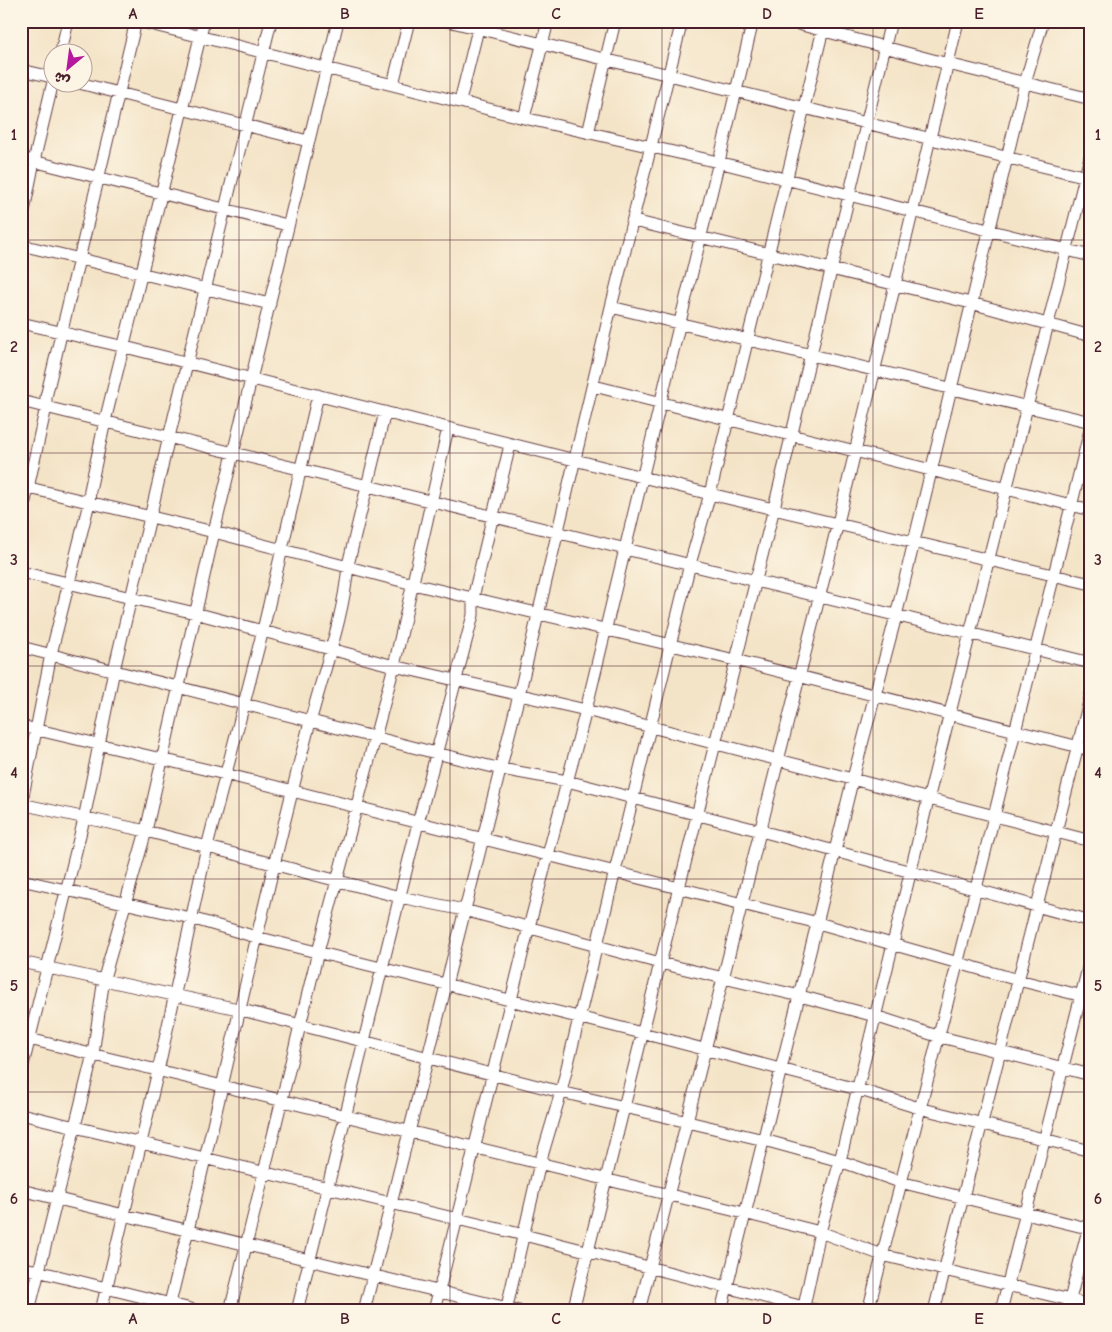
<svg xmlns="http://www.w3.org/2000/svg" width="1112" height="1332" viewBox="0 0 1112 1332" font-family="'Comic Neue','Playpen Sans Arabic',sans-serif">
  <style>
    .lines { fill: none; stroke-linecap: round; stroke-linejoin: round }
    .minor-casing { stroke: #643d42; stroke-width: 13 }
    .minor { stroke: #fff; stroke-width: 11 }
    .grid { fill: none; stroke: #4a1f2b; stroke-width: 1; stroke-opacity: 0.55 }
    .neatline { fill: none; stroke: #4a1f2b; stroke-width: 2 }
    .grid-label { font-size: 16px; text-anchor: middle; font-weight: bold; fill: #4a1f2b }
  </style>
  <rect width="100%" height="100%" fill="#fcf5e5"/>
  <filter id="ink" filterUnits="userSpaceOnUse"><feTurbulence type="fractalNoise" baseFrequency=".02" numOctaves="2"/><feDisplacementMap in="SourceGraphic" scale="10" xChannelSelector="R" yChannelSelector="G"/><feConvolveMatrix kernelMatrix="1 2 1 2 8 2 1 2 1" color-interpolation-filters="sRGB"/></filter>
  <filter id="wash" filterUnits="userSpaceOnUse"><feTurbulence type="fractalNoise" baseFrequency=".0096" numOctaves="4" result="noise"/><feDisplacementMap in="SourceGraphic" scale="20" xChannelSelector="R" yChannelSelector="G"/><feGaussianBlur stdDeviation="1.12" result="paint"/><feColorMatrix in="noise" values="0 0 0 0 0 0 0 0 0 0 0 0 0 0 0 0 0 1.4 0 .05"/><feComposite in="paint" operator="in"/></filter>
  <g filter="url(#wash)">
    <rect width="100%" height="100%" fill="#f4e4c7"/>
  </g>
  <g filter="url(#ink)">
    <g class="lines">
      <defs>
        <path id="minor" d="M138 21 524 118 718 162 1091 256
          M448 21 1091 178
          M787 21 948 64 1091 99
          M61 52 68 21
          M21 70 52 77
          M75 82 308 141
          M393 84 409 21
          M460 101 480 21
          M524 118 548 21
          M588 133 615 21
          M21 158 287 225
          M634 221 971 303 1091 336
          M21 226 34 161 53 82
          M21 245 270 304
          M611 307 1091 422
          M21 323 125 347 710 494 1091 584
          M594 386 1091 510
          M21 401 1091 663
          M21 486 214 532 413 584 735 660 1091 750
          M21 519 46 407V397L136 21
          M21 572 195 613 394 666 586 710 1091 841
          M21 647 436 753 501 769 567 781 761 831 1091 921
          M21 726 225 774 818 923 1018 980 1091 998
          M21 804 146 831 400 897 464 910 660 963 800 996 875 1016 937 1036 1091 1075
          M21 806 51 654 89 503 90 490 105 421 204 21
          M21 880 191 918 256 937 642 1033 857 1089 919 1108 1091 1151
          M21 962 238 1009 561 1092 764 1140 840 1161 900 1182 1091 1229
          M21 1037 744 1213 820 1232 882 1255 1091 1305
          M21 1073 84 819 114 670 169 437 271 21
          M21 1114 524 1235 819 1311
          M21 1190 519 1311
          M21 1267 199 1311
          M29 1311 93 1054 104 978 146 831 214 532 338 21
          M101 1311 158 1071 207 847 263 630 318 395
          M168 1311C209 1149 244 986 284 824 294 785 303 746 314 708 327 661 344 614 348 565L385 412
          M230 1311 318 952 394 666 448 428
          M297 1311 418 823 473 615V598L510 445
          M364 1311 519 695 611 307 682 21
          M434 1311 529 927 586 710 753 21
          M506 1311 540 1163 561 1092 690 564 710 494 825 21
          M573 1311 774 508 891 21
          M639 1311 838 523 958 21
          M721 1311 853 778 896 616 1025 83 1043 21
          M803 1311 820 1232 840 1161 928 800 1091 153
          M868 1311 958 961 1091 426
          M934 1311 1091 694
          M1001 1311 1091 956
          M1067 1311 1091 1218"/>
      </defs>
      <use href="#minor" class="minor-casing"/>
      <use href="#minor" class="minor"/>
    </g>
  </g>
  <path class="grid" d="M239 21V1311M450 21V1311M662 21V1311M873 21V1311M21 240H1091M21 453H1091M21 666H1091M21 879H1091M21 1092H1091"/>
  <rect width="1112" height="1332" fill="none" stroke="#fcf5e5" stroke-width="55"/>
  <g transform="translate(68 68) rotate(209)"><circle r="24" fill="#fcf5e5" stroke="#b59f9b"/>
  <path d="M0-4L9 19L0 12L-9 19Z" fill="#b5179e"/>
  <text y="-8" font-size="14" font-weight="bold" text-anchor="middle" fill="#4a1f2b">ش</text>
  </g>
  <rect x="28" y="28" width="1056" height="1276" class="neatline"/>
  <g class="grid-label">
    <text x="133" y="19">A</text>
    <text x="345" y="19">B</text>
    <text x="556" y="19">C</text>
    <text x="767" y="19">D</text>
    <text x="979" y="19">E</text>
    <text x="14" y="140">1</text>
    <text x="1098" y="140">1</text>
    <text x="14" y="352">2</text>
    <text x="1098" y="352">2</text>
    <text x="14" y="565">3</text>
    <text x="1098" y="565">3</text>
    <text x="14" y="778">4</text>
    <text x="1098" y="778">4</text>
    <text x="14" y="991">5</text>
    <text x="1098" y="991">5</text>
    <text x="14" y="1204">6</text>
    <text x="1098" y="1204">6</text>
    <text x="133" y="1324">A</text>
    <text x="345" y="1324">B</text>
    <text x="556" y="1324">C</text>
    <text x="767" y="1324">D</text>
    <text x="979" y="1324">E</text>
  </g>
</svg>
